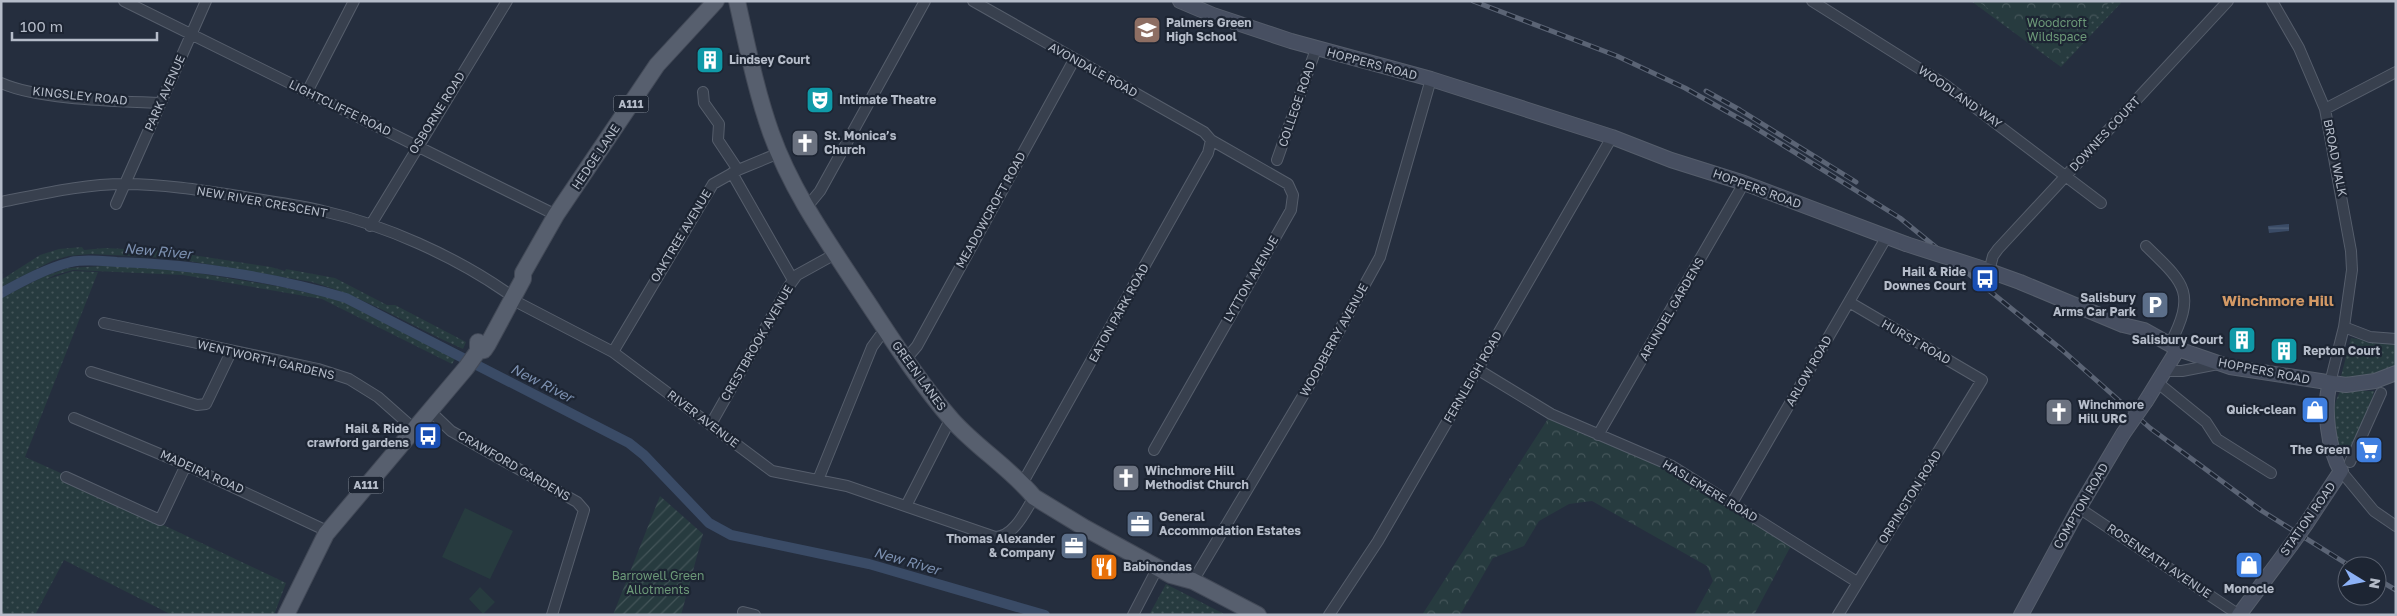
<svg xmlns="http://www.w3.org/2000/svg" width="2397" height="616" viewBox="0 0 2397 616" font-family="'Golos Text',sans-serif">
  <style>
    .grass { fill: url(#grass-dots) }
    .forest { fill: url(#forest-crowns) }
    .garden { fill: url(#garden-furrows) }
    .pitch { fill: #273b3f }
    .water { fill: url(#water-rules) }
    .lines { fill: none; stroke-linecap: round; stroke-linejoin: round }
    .canal { stroke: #3a4b66; stroke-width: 10 }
    .street-casing { stroke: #565e6c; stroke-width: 12 }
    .secondary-casing { stroke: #565e6c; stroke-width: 16 }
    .primary-casing { stroke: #424957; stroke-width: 18 }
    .street { stroke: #38404e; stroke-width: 10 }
    .secondary { stroke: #474f61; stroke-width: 14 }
    .primary { stroke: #575f6e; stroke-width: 16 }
    .rail-casing { stroke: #5b6475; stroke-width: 5 }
    .rail { stroke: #1d2533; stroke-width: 3; stroke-dasharray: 9; stroke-linecap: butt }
    .secondary-bridge-casing { stroke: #565e6c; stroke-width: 16; stroke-linecap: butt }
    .secondary-bridge { stroke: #474f61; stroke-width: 14 }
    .labels { text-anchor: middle; stroke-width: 4.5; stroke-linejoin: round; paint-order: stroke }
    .shield { fill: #1d2533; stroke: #878f9c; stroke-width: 1 }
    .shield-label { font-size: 11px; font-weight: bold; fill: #b5bcc9 }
    .poi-label { font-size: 12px; font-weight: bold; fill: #b5bcc9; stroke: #1d2533; text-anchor: start }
    .park-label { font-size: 12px; fill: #6c9978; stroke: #1d2533 }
    .street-label { font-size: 12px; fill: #b5bcc9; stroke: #1d2533 }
    .water-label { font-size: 14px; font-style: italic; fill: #7c90b0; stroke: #1d2533 }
    .quarter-label { font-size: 15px; font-weight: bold; fill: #d39965; stroke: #1d2533 }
  </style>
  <defs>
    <pattern id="grass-dots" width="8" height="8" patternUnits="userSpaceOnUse" patternTransform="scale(1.25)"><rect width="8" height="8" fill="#273b3f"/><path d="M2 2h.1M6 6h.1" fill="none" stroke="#445559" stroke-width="1.8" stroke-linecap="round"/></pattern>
    <pattern id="forest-crowns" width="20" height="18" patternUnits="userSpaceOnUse" patternTransform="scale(1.25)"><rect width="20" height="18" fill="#273b3f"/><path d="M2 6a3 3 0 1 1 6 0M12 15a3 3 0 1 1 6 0" fill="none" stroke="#445559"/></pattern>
    <pattern id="garden-furrows" width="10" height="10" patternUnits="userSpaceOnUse" patternTransform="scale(1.25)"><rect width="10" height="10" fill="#273b3f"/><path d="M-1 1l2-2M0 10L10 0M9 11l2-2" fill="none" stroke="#445559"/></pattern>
    <pattern id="water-rules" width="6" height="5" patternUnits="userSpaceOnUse" patternTransform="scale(1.25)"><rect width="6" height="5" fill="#3a4b66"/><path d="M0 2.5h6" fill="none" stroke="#54637b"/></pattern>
  </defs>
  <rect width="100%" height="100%" fill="#252e3e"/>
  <path class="grass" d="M1971 1H2120L2121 3 2061 67Z
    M82 247 84 250 105 248 166 251 271 267 285 271 286 269 335 278 387 305H395L466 342 463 349C412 326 365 297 312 282L171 258 91 254 68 256 52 261 1 287V280L40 255 59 249Z
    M103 266H156L282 287 340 300 357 306 455 359 452 364 322 299 183 275 73 270 55 275 45 280 73 271 98 272 25 457 65 475 64 478 286 583 274 615H172L64 560 35 615H1V298L45 276 68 268Z
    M2351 338 2396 345V365L2369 375 2345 379 2341 376Z
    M2348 391H2374L2371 404 2347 454 2340 456C2336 434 2328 412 2340 392Z
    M1166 584 1226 615H1149Z"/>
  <path class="forest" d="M1978 1H2110L2058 61Z
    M1551 414 1708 489 1793 542 1754 615H1694L1713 581 1707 566 1592 501 1569 504 1539 521 1524 546 1493 558 1460 615H1422Z"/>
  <path class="garden" d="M660 496 703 534 681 615H613Z"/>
  <path class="pitch" d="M465 508 513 531 490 579 442 557Z
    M480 587 495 602 483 614 469 599Z"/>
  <path class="water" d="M2289 224V231L2269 233 2268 226Z"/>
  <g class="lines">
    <path class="canal" d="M1 293C23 281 47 268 71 262 85 259 102 261 117 262 189 264 276 277 346 298L629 443 644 455 709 523 731 535 869 564 1045 615"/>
    <defs>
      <path id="street" d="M124 1 556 215
        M973 1 1204 132 1211 140 1288 184 1293 195 1291 210 1154 450
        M1812 1 1944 84 2101 203
        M2272 1 2299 48 2325 109 2351 251 2352 270 2344 327
        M1 83C39 100 117 101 160 103
        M307 92 354 1
        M703 92 704 103 719 124 718 140 738 170
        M2325 109 2396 72
        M1277 160 1316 49
        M732 173 793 280
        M1 202C42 194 83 184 125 184 162 184 200 190 238 196 266 201 295 204 323 211 385 225 454 256 506 292
        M116 204 206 1
        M806 208 820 191 925 1
        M370 226 507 1
        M2146 246C2184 283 2197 292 2170 344
        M1989 271 1993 256 1998 249 2228 1
        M513 300 613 352 772 471 847 486 995 537C1014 537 1026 510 1034 497
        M104 323 318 369 349 379 378 397 413 428
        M613 352 713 184 738 170 779 153
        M906 359 917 346 1074 60
        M1477 369 1551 414 1672 466 1857 582
        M2165 371H2182L2218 364
        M91 372 197 405 206 404 231 352
        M2158 383 2206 422 2217 439 2271 473
        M2330 383 2344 327 2370 337 2396 339
        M429 410 451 431 577 502 584 510 552 615
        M74 418 186 465 327 531
        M711 424 789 286 797 275 835 254
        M1598 435 1744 183
        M2350 462 2381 393
        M2341 471 2374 511 2396 526
        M66 477 160 520 186 465
        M818 480 872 347 880 336 886 331
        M1022 484 1208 153 1211 140
        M1732 503 1886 238
        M906 506 951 418
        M2079 508 2239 615
        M1193 581 1307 389 1380 257 1431 79
        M743 612 755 615
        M1133 615 1158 567
        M1329 615 1378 541 1612 137
        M1838 615 1982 380 1849 302"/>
      <path id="secondary" d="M1180 1 1213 15 1291 41 1431 79 1612 137 1671 160 1744 183 1906 244
        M1984 269 2020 282 2123 325 2144 330 2178 349 2230 367 2346 385 2375 381 2396 373
        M2146 401 2178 349
        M2306 524 2341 471C2328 449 2323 407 2330 383
        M2021 615 2079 508 2123 434
        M2239 615 2291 545"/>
      <path id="primary" d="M737 1C747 45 756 91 771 133 792 192 828 242 862 294 890 336 918 381 952 420 977 448 1010 468 1034 497L1085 528 1171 575 1193 581 1258 615
        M478 351 484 350 488 344 523 279V273L556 215 657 65 716 1
        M286 615 326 534 466 368 478 351V342"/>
    </defs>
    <use href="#street" class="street-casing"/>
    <use href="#secondary" class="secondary-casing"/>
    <use href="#primary" class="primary-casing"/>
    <use href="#street" class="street"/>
    <use href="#secondary" class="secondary"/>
    <use href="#primary" class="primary"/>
    <defs>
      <path id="rail" d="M1473 1 1617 56 1685 88 1749 124 1900 218 2061 349 2150 428 2262 511 2350 566
        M1706 91 1740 110 1856 182
        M2377 579 2396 590"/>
    </defs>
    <use href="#rail" class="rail-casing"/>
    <use href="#rail" class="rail"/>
    <defs>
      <path id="secondary-bridge" d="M1906 244 1984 269
        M2123 434 2146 401
        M2291 545 2306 524"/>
    </defs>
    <use href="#secondary-bridge" class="secondary-bridge-casing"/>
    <use href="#secondary-bridge" class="secondary-bridge"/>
  </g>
  <defs>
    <symbol id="school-square" viewBox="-11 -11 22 22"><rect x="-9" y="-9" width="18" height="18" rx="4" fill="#8d6e63" stroke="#1d2533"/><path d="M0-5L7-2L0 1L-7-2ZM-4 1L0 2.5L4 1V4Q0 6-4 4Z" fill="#fff"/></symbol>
    <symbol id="building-square" viewBox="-11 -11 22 22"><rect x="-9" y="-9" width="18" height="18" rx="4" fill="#0f9aa8" stroke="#1d2533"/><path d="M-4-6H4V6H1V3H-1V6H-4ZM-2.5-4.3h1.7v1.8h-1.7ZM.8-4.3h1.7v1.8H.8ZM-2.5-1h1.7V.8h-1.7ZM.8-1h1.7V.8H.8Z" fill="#fff"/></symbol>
    <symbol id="theatre-square" viewBox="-11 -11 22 22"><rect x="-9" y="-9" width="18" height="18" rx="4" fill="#0f9aa8" stroke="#1d2533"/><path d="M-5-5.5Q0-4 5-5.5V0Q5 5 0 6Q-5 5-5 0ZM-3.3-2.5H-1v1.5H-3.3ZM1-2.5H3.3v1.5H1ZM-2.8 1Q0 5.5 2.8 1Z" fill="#fff"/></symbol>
    <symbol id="church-square" viewBox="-11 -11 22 22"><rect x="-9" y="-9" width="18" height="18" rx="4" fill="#6b7280" stroke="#1d2533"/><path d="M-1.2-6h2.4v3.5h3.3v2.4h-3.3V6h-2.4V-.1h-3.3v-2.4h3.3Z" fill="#fff"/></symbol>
    <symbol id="bus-square" viewBox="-11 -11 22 22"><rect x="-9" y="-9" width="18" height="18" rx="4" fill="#1a4fb4" stroke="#1d2533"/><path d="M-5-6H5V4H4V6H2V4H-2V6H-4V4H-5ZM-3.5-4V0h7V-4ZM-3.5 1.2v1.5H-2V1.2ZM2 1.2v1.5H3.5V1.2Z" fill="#fff"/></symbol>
    <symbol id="parking-square" viewBox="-11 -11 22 22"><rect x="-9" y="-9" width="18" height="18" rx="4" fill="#5c6f8a" stroke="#1d2533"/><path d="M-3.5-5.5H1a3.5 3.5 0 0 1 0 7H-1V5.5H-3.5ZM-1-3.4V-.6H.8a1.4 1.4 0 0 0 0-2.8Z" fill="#fff"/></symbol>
    <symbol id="shop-square" viewBox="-11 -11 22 22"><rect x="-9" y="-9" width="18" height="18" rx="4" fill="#3f7fe0" stroke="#1d2533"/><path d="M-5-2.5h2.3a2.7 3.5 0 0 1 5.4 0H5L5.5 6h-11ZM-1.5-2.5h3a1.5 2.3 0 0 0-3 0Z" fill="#fff"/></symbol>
    <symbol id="supermarket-square" viewBox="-11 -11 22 22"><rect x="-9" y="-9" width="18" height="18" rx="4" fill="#3f7fe0" stroke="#1d2533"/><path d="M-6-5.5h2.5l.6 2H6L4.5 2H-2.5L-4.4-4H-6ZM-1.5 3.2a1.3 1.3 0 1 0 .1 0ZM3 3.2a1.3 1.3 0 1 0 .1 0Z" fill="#fff"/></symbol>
    <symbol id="office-square" viewBox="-11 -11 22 22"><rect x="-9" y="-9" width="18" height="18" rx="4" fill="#5c6f8a" stroke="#1d2533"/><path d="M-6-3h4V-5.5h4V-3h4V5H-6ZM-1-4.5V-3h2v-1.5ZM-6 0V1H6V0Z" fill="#fff"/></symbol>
    <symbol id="restaurant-square" viewBox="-11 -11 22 22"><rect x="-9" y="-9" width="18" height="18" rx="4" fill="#e8710a" stroke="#1d2533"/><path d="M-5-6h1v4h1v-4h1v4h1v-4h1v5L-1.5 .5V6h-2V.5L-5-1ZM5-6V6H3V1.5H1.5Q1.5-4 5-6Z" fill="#fff"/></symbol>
  </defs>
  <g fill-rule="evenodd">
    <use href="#school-square" x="1131" y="14" width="32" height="32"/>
    <use href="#building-square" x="694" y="44" width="32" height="32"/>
    <use href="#theatre-square" x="804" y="84" width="32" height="32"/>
    <use href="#church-square" x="789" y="127" width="32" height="32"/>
    <use href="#bus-square" x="1969" y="263" width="32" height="32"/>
    <use href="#parking-square" x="2139" y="289" width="32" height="32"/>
    <use href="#building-square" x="2226" y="324" width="32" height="32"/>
    <use href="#building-square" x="2268" y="335" width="32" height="32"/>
    <use href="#shop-square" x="2299" y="394" width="32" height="32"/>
    <use href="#church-square" x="2043" y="396" width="32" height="32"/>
    <use href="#bus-square" x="412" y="420" width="32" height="32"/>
    <use href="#supermarket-square" x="2353" y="434" width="32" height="32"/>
    <use href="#church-square" x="1110" y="462" width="32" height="32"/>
    <use href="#office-square" x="1124" y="508" width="32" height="32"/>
    <use href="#office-square" x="1058" y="530" width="32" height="32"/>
    <use href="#shop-square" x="2233" y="549" width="32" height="32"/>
    <use href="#restaurant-square" x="1088" y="551" width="32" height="32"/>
  </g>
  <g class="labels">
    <g class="shield">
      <rect x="613.5" y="95.5" width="35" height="17" rx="4"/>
      <rect x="348.5" y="476.5" width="35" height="17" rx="4"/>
    </g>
    <g class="shield-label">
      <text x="631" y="108">A111</text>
      <text x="366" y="489">A111</text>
    </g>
    <g class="poi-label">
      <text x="1166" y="27">Palmers Green<tspan x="1166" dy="14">High School</tspan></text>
      <text x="729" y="64">Lindsey Court</text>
      <text x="839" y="104">Intimate Theatre</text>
      <text x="824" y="140">St. Monica’s<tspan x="824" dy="14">Church</tspan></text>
      <text x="1966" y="276" text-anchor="end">Hail &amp; Ride<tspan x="1966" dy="14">Downes Court</tspan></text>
      <text x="2136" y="302" text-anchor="end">Salisbury<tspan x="2136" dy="14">Arms Car Park</tspan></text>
      <text x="2223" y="344" text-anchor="end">Salisbury Court</text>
      <text x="2303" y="355">Repton Court</text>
      <text x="2078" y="409">Winchmore<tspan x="2078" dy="14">Hill URC</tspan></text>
      <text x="2296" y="414" text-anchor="end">Quick-clean</text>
      <text x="409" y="433" text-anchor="end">Hail &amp; Ride<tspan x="409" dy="14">crawford gardens</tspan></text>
      <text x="2350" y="454" text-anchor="end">The Green</text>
      <text x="1145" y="475">Winchmore Hill<tspan x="1145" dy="14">Methodist Church</tspan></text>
      <text x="1159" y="521">General<tspan x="1159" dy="14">Accommodation Estates</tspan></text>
      <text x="1055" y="543" text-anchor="end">Thomas Alexander<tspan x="1055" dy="14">&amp; Company</tspan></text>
      <text x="1123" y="571">Babinondas</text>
      <text x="2249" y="593" text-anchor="middle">Monocle</text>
    </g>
    <g class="park-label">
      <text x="2057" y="27">Woodcroft<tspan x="2057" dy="14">Wildspace</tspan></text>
      <text x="658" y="580">Barrowell Green<tspan x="658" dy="14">Allotments</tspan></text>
    </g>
    <g class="street-label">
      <text transform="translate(1372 64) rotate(15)" y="4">HOPPERS ROAD</text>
      <text transform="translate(1093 70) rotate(29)" y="4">AVONDALE ROAD</text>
      <text transform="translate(165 93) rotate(-66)" y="4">PARK AVENUE</text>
      <text transform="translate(80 96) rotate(6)" y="4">KINGSLEY ROAD</text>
      <text transform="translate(1960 97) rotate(35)" y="4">WOODLAND WAY</text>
      <text transform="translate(1297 104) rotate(-71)" y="4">COLLEGE ROAD</text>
      <text transform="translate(340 108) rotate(26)" y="4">LIGHTCLIFFE ROAD</text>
      <text transform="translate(437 113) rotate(-58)" y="4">OSBORNE ROAD</text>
      <text transform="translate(2105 134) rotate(-47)" y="4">DOWNES COURT</text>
      <text transform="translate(596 157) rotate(-56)" y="4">HEDGE LANE</text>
      <text transform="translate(2335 158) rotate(79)" y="4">BROAD WALK</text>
      <text transform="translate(1757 189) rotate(20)" y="4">HOPPERS ROAD</text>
      <text transform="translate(262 202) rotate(10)" y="4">NEW RIVER CRESCENT</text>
      <text transform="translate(991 210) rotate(-61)" y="4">MEADOWCROFT ROAD</text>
      <text transform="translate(681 236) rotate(-59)" y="4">OAKTREE AVENUE</text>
      <text transform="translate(1251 279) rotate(-60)" y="4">LYTTON AVENUE</text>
      <text transform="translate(1672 309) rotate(-60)" y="4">ARUNDEL GARDENS</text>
      <text transform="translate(1119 313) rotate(-61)" y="4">EATON PARK ROAD</text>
      <text transform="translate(1334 340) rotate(-61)" y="4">WOODBERRY AVENUE</text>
      <text transform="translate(1916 342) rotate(30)" y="4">HURST ROAD</text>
      <text transform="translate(757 343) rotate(-60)" y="4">CRESTBROOK AVENUE</text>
      <text transform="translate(266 360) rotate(13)" y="4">WENTWORTH GARDENS</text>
      <text transform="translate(1809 371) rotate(-60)" y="4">ARLOW ROAD</text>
      <text transform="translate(2264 371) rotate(11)" y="4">HOPPERS ROAD</text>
      <text transform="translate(919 376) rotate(54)" y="4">GREEN LANES</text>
      <text transform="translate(1473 377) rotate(-60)" y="4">FERNLEIGH ROAD</text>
      <text transform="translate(703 419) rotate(37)" y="4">RIVER AVENUE</text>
      <text transform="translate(514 466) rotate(30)" y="4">CRAWFORD GARDENS</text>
      <text transform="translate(202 472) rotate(24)" y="4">MADEIRA ROAD</text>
      <text transform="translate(1710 491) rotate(31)" y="4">HASLEMERE ROAD</text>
      <text transform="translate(1910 497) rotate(-58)" y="4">ORPINGTON ROAD</text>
      <text transform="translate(2081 506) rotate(-60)" y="4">COMPTON ROAD</text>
      <text transform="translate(2308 519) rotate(-55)" y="4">STATION ROAD</text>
      <text transform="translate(2159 561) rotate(34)" y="4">ROSENEATH AVENUE</text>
    </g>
    <g class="water-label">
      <text transform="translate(158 251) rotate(5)" y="5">New River</text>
      <text transform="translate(542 383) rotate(27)" y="5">New River</text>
      <text transform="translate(907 561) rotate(16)" y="5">New River</text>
    </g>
    <g class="quarter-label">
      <text x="2278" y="306">Winchmore Hill</text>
    </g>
  </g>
  <rect width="2397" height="616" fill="none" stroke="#b5bcc9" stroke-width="5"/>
  <g transform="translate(2362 581) rotate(100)"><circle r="24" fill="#1d2533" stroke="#5a616f"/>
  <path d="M0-4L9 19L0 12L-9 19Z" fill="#8cb1f6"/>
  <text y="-8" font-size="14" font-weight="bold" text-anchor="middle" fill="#b5bcc9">N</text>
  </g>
  <path d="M12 32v8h145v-8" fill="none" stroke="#b5bcc9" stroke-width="2.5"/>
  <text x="20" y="32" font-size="15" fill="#b5bcc9" stroke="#1d2533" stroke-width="4" paint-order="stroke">100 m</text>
</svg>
